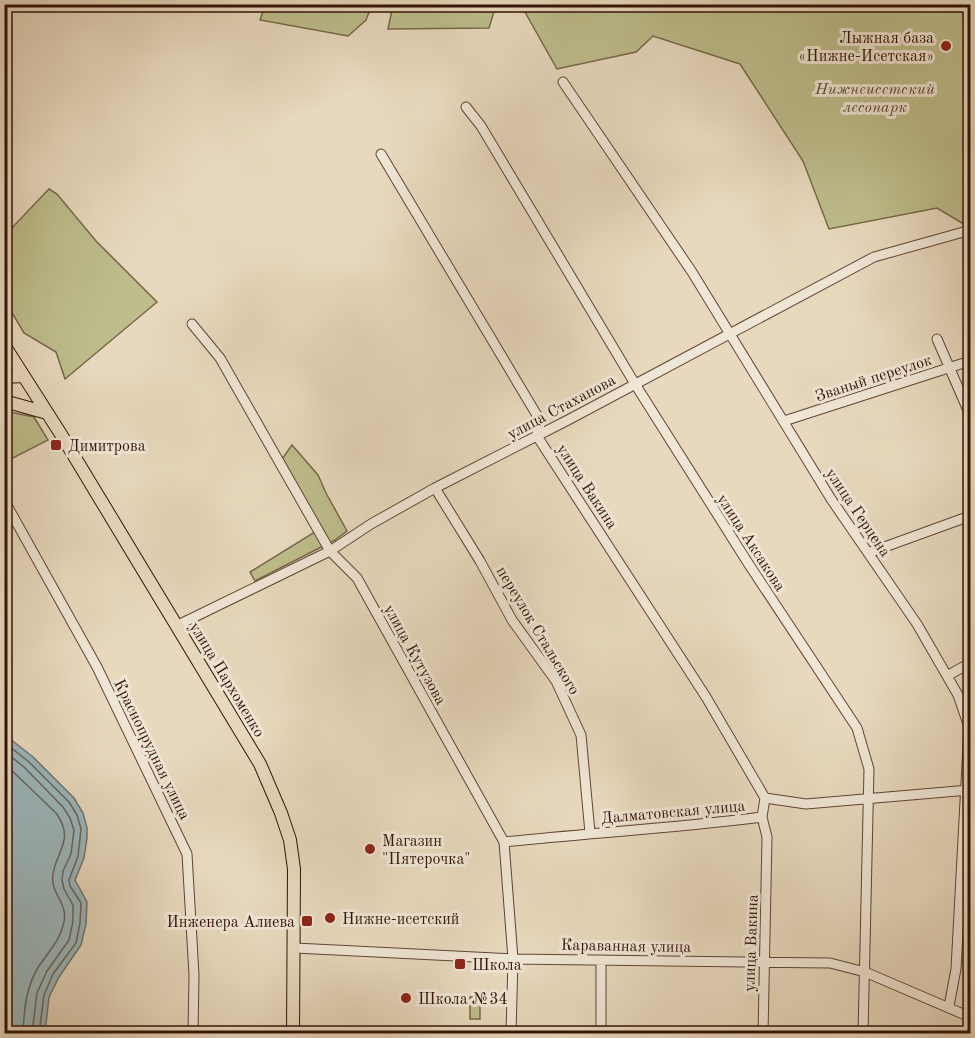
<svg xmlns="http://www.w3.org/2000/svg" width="975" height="1038" viewBox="0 0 975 1038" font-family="'Old Standard TT',serif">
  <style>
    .green { fill: #bebd8c; stroke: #786849; stroke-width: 1.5 }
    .water { fill: #9cb7bc; stroke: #727573; stroke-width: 1.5 }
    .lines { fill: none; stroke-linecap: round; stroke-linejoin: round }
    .shore { stroke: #676561; stroke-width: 1.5 }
    .minor-casing { stroke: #604434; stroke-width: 11 }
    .major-casing { stroke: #321306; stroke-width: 14 }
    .minor { stroke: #f0e6d5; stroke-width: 9 }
    .major { stroke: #e8d9be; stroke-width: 12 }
    .poi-dot { fill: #8f2418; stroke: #f0e6d5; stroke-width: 2 }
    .labels { text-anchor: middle; stroke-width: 6; stroke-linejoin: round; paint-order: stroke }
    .poi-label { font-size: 16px; fill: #321306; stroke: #f0e6d5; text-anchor: start }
    .park-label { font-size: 16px; font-style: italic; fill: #5c462e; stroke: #f0e6d5 }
    .street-label { font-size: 16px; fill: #321306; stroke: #f0e6d5 }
  </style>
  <rect width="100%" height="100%" fill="#e8d9be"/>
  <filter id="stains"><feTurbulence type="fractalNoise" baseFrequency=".00333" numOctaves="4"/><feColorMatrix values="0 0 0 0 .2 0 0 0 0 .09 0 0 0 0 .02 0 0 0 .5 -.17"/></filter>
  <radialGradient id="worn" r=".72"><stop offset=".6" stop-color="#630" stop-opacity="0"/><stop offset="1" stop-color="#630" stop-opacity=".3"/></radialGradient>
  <path class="green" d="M265 5V4L372 5 366 20 348 36 260 20Z
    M393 5V4L496 5 489 28 388 29Z
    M521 5H970V224L967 226 937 208 829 229 803 161 740 64 653 36 636 52 557 69Z
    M49 189 57 194 96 241 157 302 65 379 56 352 24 333 5 301V233L9 231Z
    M5 411 34 417 48 440 5 462Z
    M292 445 318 475 326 493 347 531 335 540 255 581 250 572 315 532 282 459Z
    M470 997H480V1019H470Z"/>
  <path class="water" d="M5 735 33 757 74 798 83 813 87 828V838L84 858 75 880 87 902 86 924 81 945 59 977 49 997 45 1033H5Z"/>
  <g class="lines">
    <path class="shore" d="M4 742 29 762 69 802 77 815 81 829 78 856 69 880 70 886 81 903 80 923 76 943 53 974 44 995 39 1034
      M4 751 24 767 63 807 70 818 74 830 71 854 63 871 62 880 64 889 73 905V921L69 940 47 971 37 993 32 1034
      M4 763 56 813C75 840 57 849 53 874 50 895 68 901 64 922 60 941 49 951 39 966 26 986 24 1010 23 1034"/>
    <defs>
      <path id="minor" d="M563 82 692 272 831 499 917 624 958 695 969 727 956 969 949 1006
        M466 107 481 126 635 384 748 563 857 728 869 769 863 1034
        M381 154 538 417 537 436 706 697 765 798
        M192 324 220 358 330 551 357 578 504 842 513 959 511 1034
        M937 339 970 415
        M784 421 970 361
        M435 488 480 561 512 620 556 681 581 735 590 833
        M4 500 97 667 187 854 194 975 193 1034
        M868 553 970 516
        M176 626 330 551 371 524 435 488 568 420 874 257 967 231
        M947 676 970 663
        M762 817 767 837 763 1034
        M504 842C590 833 676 828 762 817L765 798 806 804 969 790
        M295 948 513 959 830 963 865 972 970 1017
        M601 960V1034"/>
      <path id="major" d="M4 345 62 436 260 764 281 813 290 840 294 869 293 1034
        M4 377 23 376
        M4 401 47 413"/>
    </defs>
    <use href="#minor" class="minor-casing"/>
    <use href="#major" class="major-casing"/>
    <use href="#minor" class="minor"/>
    <use href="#major" class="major"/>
  </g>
  <g class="poi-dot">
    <circle cx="946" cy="46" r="6"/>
    <rect x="50" y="439" width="12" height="12" rx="3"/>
    <circle cx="370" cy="849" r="6"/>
    <circle cx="330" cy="918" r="6"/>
    <rect x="301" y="915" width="12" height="12" rx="3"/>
    <rect x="454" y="958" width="12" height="12" rx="3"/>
    <circle cx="406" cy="998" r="6"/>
  </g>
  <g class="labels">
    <g class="poi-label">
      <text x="934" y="43" text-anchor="end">Лыжная база<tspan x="934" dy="18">«Нижне-Исетская»</tspan></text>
      <text x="68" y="451">Димитрова</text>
      <text x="382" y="846">Магазин<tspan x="382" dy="18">"Пятерочка"</tspan></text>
      <text x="342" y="924">Нижне-исетский</text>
      <text x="295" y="927" text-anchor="end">Инженера Алиева</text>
      <text x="472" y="970">Школа</text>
      <text x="418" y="1004">Школа №34</text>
    </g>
    <g class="park-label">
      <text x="875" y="94">Нижнеисетский<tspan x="875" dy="18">лесопарк</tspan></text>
    </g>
    <g class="street-label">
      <text transform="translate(873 377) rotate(-18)" y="6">Званый переулок</text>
      <text transform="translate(561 406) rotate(-28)" y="6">улица Стаханова</text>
      <text transform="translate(588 486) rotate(57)" y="6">улица Вакина</text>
      <text transform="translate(859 512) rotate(56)" y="6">улица Герцена</text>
      <text transform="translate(752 542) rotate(57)" y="6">улица Аксакова</text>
      <text transform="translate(539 630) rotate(59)" y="6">переулок Стальского</text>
      <text transform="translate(416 654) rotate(61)" y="6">улица Кутузова</text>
      <text transform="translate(228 679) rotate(59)" y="6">улица Пархоменко</text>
      <text transform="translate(153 749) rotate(64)" y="6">Краснопрудная улица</text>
      <text transform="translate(673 811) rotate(-5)" y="6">Далматовская улица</text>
      <text transform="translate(750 943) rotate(-88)" y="6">улица Вакина</text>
      <text transform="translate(626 945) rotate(1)" y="6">Караванная улица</text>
    </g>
  </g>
  <rect width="975" height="1038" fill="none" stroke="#e8d9be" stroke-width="24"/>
  <rect x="6" y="6" width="963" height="1026" fill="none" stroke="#321306" stroke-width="3"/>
  <rect x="12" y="12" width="951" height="1014" fill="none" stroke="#321306" stroke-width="1.5"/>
  <rect width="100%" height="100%" filter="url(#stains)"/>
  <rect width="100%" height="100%" fill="url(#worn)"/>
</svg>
